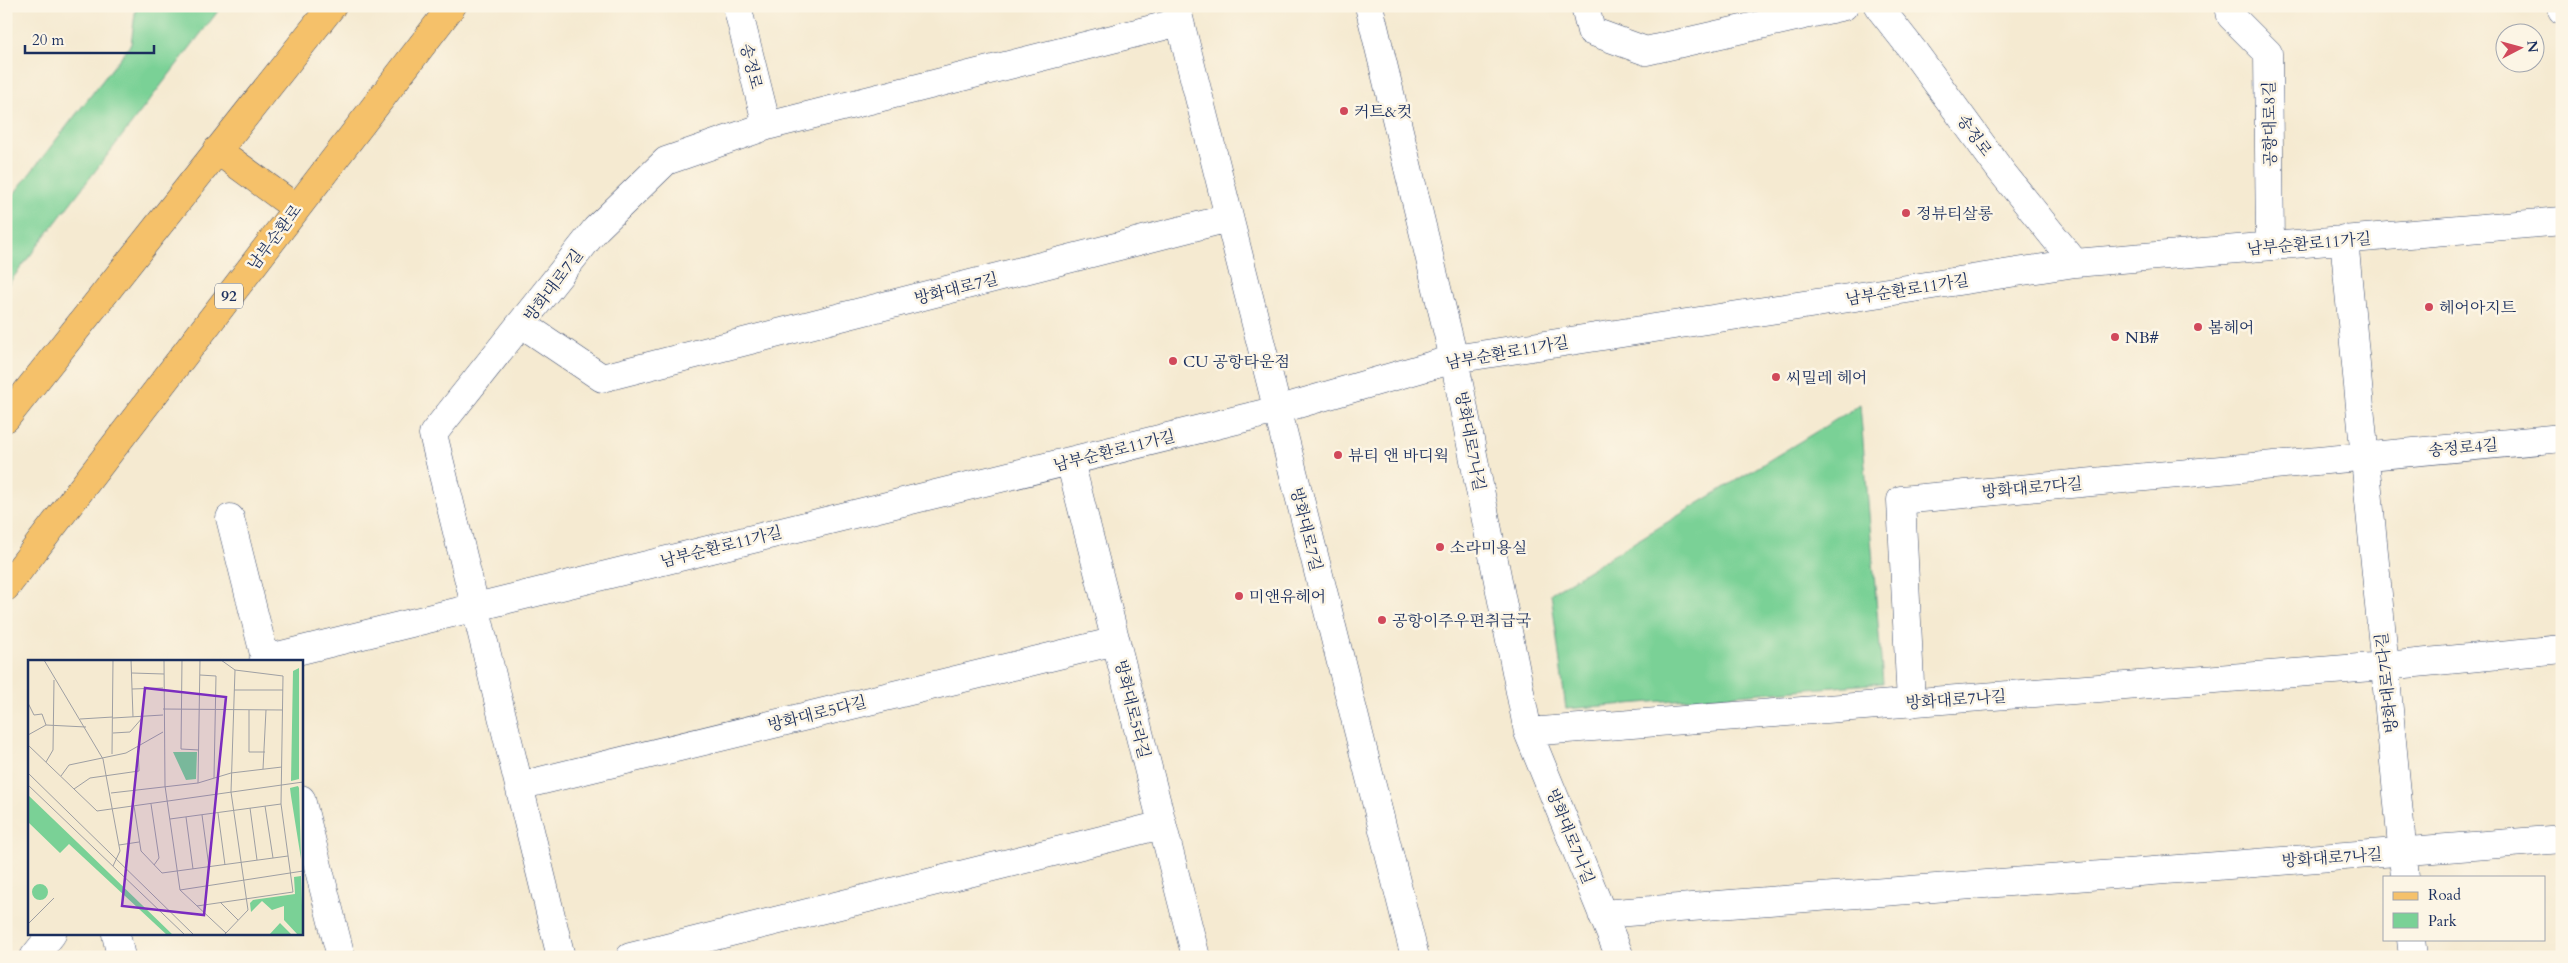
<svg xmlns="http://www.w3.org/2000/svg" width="2568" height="963" viewBox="0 0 2568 963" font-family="Cardo,'Noto Serif KR',serif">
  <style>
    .green { fill: #7ad196; stroke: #4a807a }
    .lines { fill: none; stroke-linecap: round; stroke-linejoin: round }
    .minor-casing { stroke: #3c4b6f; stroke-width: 29 }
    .major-casing { stroke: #3c4b6f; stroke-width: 29 }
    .minor { stroke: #fff; stroke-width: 28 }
    .major { stroke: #f5c16b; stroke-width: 28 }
    .poi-dot { fill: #d1495b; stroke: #fcf5e5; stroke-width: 2 }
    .labels { text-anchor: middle; stroke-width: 5; stroke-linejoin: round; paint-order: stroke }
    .shield { fill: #fcf5e5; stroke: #5e6a86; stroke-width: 1 }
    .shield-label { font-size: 15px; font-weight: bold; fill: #1b2f5e }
    .street-label { font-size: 16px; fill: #1b2f5e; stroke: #fcf5e5 }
    .poi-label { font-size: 16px; fill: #1b2f5e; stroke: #fcf5e5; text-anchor: start }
    .inset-road { fill: none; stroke: #9e9fa3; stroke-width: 1 }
    .view { fill: #7b2cbf; fill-opacity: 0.15; stroke: #7b2cbf; stroke-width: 2.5 }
    .inset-edge { fill: none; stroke: #1b2f5e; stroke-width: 2.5 }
  </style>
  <rect width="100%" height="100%" fill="#fcf5e5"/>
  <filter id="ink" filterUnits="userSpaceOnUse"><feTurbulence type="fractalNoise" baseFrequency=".02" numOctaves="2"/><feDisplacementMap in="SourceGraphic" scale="10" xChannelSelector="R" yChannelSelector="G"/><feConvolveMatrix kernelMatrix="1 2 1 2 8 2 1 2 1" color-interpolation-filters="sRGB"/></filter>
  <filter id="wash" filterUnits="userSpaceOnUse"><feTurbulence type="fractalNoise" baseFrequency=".0096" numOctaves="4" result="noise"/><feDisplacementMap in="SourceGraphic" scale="20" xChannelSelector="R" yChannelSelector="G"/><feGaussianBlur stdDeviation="1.12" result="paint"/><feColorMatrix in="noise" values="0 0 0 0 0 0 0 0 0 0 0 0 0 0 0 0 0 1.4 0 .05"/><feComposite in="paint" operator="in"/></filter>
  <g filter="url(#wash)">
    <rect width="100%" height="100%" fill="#f5ead1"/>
    <path class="green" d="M136 6H222L6 287V204L131 44Z
      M1860 405 1883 683 1566 709 1551 593Z"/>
  </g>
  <g filter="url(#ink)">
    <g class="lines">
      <defs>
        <path id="minor" d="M737 6 767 126
          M1176 6 1415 957
          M1369 6 1454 359 1528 732 1620 957
          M1585 6 1591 31 1646 51 1844 6
          M1878 6 1915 53 2001 171 2075 263
          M2229 6 2231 16 2268 53 2270 246
          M2561 6 2562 10
          M2344 239 2405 877
          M522 324 602 378 1229 218
          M1070 461 1196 957
          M230 518 266 662
          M263 662 265 659 1277 410 1454 359 2075 263 2562 221
          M1911 703 1901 500 2562 438
          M1528 732 2385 666 2562 649
          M519 786 1116 641
          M301 799 341 957
          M1602 914 2562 839
          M116 934 121 957
          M2411 939 2413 957
          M34 957 52 934
          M561 957 433 434 596 229 666 161 767 126 1180 22
          M630 957 1162 825"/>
        <path id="major" d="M217 150 296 208
          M6 418 332 6
          M6 587 452 6"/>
      </defs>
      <use href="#minor" class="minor-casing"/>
      <use href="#major" class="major-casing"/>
      <use href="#minor" class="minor"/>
      <use href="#major" class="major"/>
    </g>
  </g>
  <g class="poi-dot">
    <circle cx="1344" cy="111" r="5"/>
    <circle cx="1906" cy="213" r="5"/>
    <circle cx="2429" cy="307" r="5"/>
    <circle cx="2198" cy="327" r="5"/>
    <circle cx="2115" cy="337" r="5"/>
    <circle cx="1173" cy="361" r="5"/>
    <circle cx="1776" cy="377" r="5"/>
    <circle cx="1338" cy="455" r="5"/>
    <circle cx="1440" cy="547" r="5"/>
    <circle cx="1239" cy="596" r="5"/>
    <circle cx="1382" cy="620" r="5"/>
  </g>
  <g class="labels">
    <rect class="shield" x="215" y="283.5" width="28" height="25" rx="4"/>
    <g class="shield-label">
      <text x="229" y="301">92</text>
    </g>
    <g class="street-label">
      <text transform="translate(752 66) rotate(76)" y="6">송정로</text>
      <text transform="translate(2269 124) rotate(-91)" y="6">공항대로8길</text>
      <text transform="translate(1975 135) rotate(54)" y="6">송정로</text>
      <text transform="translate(274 237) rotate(-53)" y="6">남부순환로</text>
      <text transform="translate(2309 243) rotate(-5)" y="6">남부순환로11가길</text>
      <text transform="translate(553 285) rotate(-53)" y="6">방화대로7길</text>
      <text transform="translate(956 288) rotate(-14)" y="6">방화대로7길</text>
      <text transform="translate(1907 289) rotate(-9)" y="6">남부순환로11가길</text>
      <text transform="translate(1507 352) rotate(-10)" y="6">남부순환로11가길</text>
      <text transform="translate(1471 441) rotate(79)" y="6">방화대로7나길</text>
      <text transform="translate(2463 447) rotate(-5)" y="6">송정로4길</text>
      <text transform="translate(1114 450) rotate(-14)" y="6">남부순환로11가길</text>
      <text transform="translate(2032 487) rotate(-5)" y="6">방화대로7다길</text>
      <text transform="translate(1307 529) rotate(76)" y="6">방화대로7길</text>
      <text transform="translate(721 546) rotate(-14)" y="6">남부순환로11가길</text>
      <text transform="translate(2386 683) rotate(-96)" y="6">방화대로7다길</text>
      <text transform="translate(1956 699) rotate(-4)" y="6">방화대로7나길</text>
      <text transform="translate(1133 709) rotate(76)" y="6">방화대로5라길</text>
      <text transform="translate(817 713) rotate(-14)" y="6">방화대로5다길</text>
      <text transform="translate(1571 836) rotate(68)" y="6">방화대로7나길</text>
      <text transform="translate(2332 857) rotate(-4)" y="6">방화대로7나길</text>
    </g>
    <g class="poi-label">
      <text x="1354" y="117">커트&amp;컷</text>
      <text x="1916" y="219">정뷰티살롱</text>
      <text x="2439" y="313">헤어아지트</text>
      <text x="2208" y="333">봄헤어</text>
      <text x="2125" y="343">NB#</text>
      <text x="1183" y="367">CU 공항타운점</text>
      <text x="1786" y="383">씨밀레 헤어</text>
      <text x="1348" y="461">뷰티 앤 바디웍</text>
      <text x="1450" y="553">소라미용실</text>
      <text x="1249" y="602">미앤유헤어</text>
      <text x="1392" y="626">공항이주우편취급국</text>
    </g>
  </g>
  <g transform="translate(28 660)">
    <rect width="275" height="275" fill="#f5ead1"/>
    <path d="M271 8V119L263 121 265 11ZM145 92H169L168 119 158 120ZM270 126 271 128 273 199 263 136 262 128ZM0 135 49 182 145 275H139L41 184 32 193 0 162ZM273 216 275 275H270L256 260V246L244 250 234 241 223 252 222 243 225 240 267 234 266 217ZM4 232a8 8 0 1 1 16 0a8 8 0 1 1-16 0ZM252 263 264 275H241Z" fill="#7ad196"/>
    <path class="inset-road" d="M16 0 75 99 92 191 85 206M103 0 105 57M136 0 137 126 152 230 198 273M154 0 153 89 171 90M104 13 136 14M172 15 188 16 186 118M104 29 135 28M206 30H255M0 43 6 55 14 54 18 65M135 49 255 50M221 50V92H237M85 58 135 55M52 59 85 57M85 73 102 72 115 57M0 75 18 65 58 67M0 85 69 151 275 122M84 94 85 0M18 102 25 90 26 20M235 109 238 50M0 113 166 275M33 116 41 105 98 93 135 72M170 123 172 0M0 125 157 275M46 129 62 118 111 111 110 87M83 133 170 123 203 113 254 107M123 144 131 198 126 205M106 146 113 191 134 213 260 196M237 146 245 198M222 148 229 200M190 153 197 205M174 155 181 207M158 157 165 209M142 159 253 144M91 185 111 182M152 230 275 211M192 242 210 260M169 246 265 232 253 144 255 16 207 10 193 0M0 264 26 238M197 274 220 250 203 132 207 10"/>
    <path class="view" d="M117 28 198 37 176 255 94 246Z"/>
    <rect width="275" height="275" class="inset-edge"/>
  </g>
  <rect width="2568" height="963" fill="none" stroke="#fcf5e5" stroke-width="25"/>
  <rect x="2383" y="876" width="162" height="65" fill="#fcf5e5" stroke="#a2a6af"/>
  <rect x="2393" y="892" width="25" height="8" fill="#f5c16b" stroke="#a2a6af"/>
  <text x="2428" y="900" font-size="15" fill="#1b2f5e">Road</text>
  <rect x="2393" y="913" width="25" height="15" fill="#7ad196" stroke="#a2a6af"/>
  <text x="2428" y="926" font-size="15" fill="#1b2f5e">Park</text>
  <g transform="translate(2520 48) rotate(84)"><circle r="24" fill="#fcf5e5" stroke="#a2a6af"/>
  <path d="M0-4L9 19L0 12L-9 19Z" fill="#d1495b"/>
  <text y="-8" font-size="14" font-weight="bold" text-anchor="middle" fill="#1b2f5e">N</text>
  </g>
  <path d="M25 45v8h129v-8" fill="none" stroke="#1b2f5e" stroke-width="2.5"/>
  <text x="32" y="45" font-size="15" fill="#1b2f5e" stroke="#fcf5e5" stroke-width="4" paint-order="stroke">20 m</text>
</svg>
